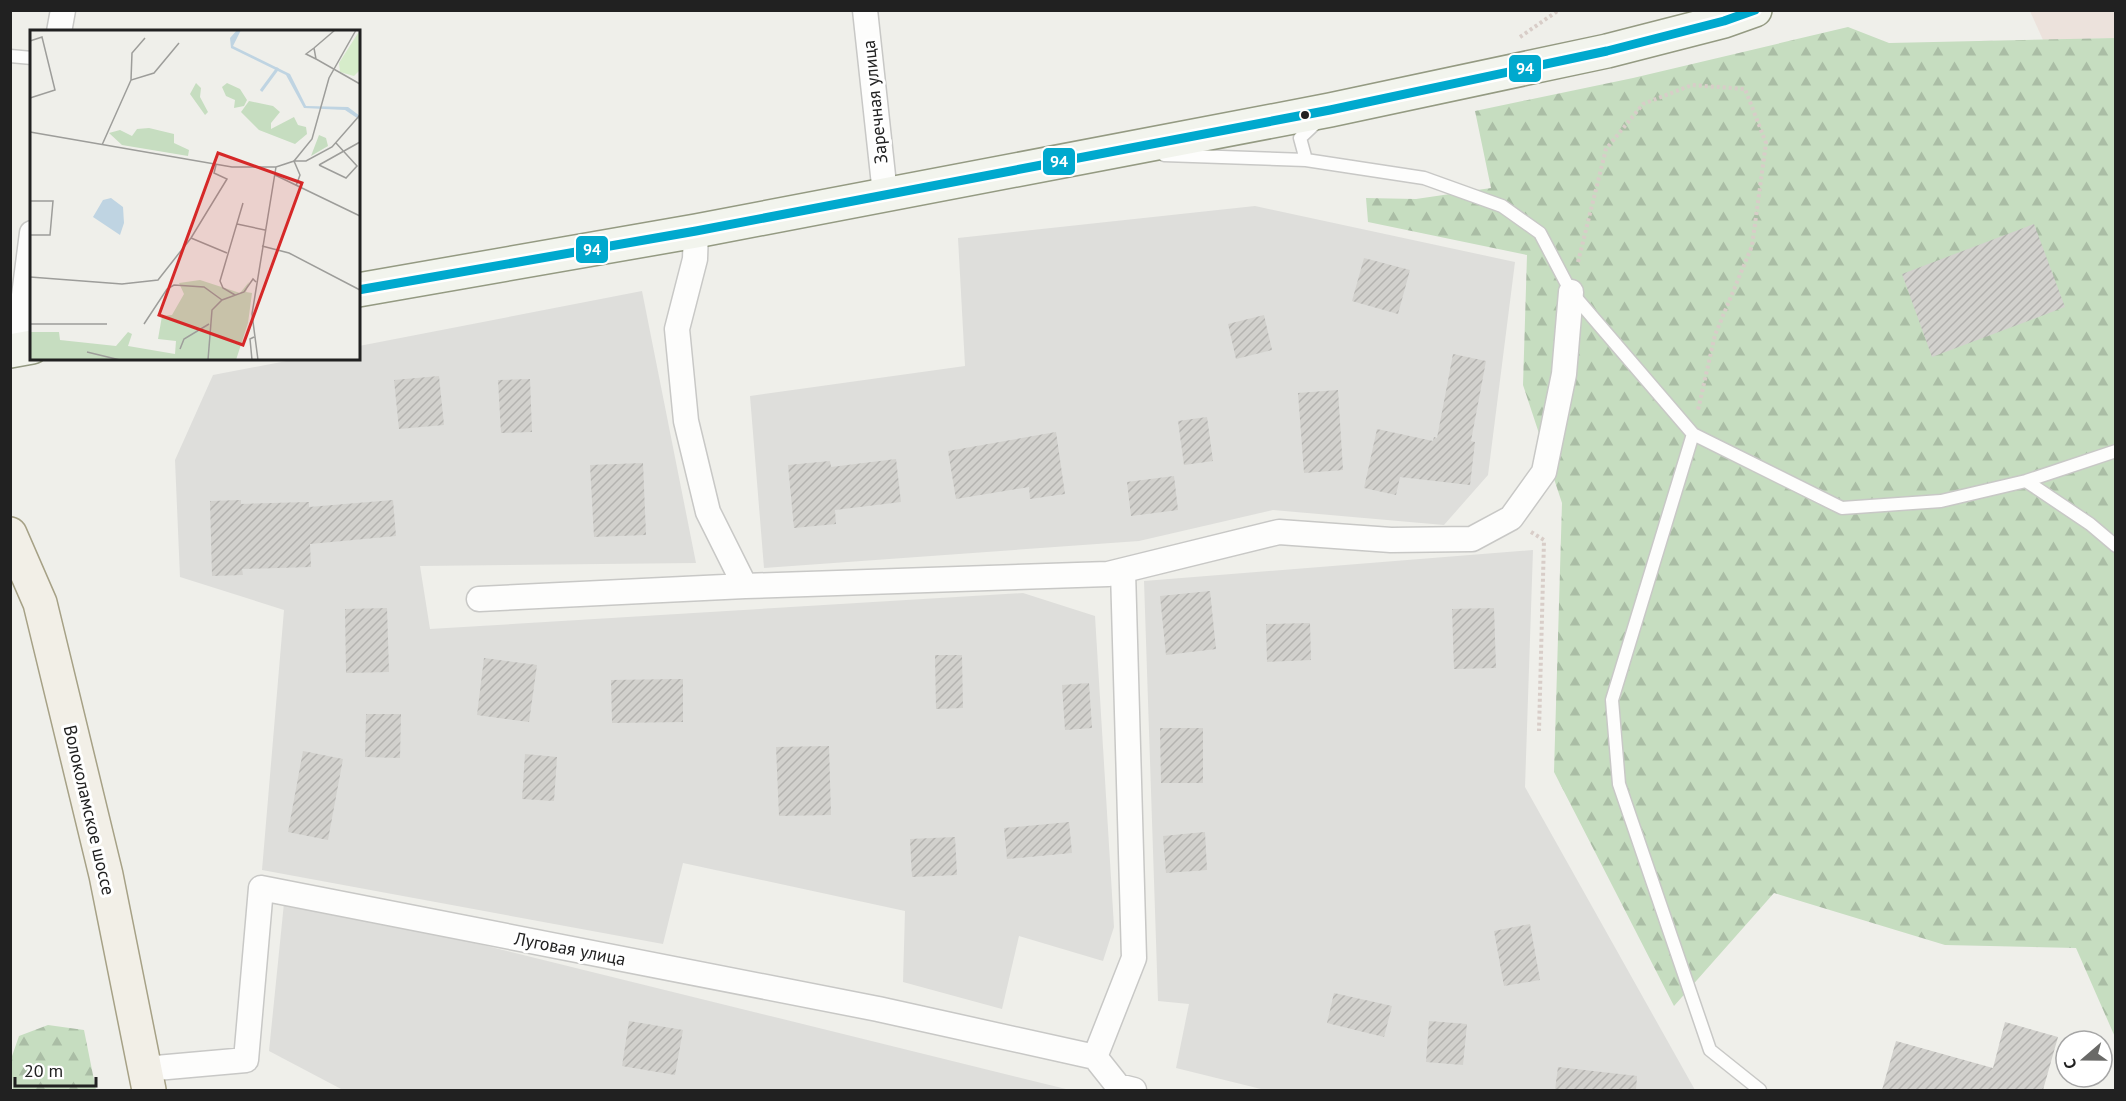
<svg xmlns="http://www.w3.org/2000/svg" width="2126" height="1101" viewBox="0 0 2126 1101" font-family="'PT Sans',sans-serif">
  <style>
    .residential { fill: #dededb }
    .commercial { fill: #ece2dc }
    .forest { fill: url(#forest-firs) }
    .building { fill: url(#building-hatch) }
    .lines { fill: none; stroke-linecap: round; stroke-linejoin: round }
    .lane-casing { stroke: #c8c8c6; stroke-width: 15 }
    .street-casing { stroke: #c8c8c6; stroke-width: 27 }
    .secondary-casing { stroke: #949a82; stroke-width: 36 }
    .primary-casing { stroke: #a6a186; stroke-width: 36 }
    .path { stroke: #d8cdc8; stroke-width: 4; stroke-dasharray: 3 3; stroke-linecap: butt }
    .lane { stroke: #fdfdfc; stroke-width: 12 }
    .street { stroke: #fdfdfc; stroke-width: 24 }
    .secondary { stroke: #f2f4ed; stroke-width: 33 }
    .primary { stroke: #f2efe7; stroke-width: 33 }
    .bus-1-casing { stroke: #fff; stroke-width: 14 }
    .bus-1 { stroke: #00a9ce; stroke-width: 9 }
    .bus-dot { fill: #212121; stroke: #fff; stroke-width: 2 }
    .labels { text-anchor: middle; stroke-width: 6; stroke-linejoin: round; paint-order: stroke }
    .street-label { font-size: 18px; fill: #212121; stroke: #fff }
    .inset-river { fill: none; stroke: #bfd4e2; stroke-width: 3 }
    .inset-road { fill: none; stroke: #9d9d9a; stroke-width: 1.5 }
    .view { fill: #d62828; fill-opacity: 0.15; stroke: #d62828; stroke-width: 3 }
    .inset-edge { fill: none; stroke: #212121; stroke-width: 3 }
    .line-badge { stroke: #fff; stroke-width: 2 }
    .badge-label { font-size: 16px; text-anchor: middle; font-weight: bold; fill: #fff }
  </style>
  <defs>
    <pattern id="forest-firs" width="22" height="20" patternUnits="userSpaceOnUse" patternTransform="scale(1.5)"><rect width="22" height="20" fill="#c6ddc0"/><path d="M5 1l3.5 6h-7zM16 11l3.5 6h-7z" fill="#aabda5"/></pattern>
    <pattern id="building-hatch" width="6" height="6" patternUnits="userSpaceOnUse" patternTransform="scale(1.5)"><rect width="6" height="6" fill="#d2d1cd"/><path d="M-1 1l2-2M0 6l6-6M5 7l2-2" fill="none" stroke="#b4b3b0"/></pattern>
  </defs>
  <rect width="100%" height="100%" fill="#efefea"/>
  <path class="residential" d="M1255 206 1515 262 1488 475 1444 525 1273 510 1139 541 764 568 750 396 965 366 958 238Z
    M642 291 696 563 420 566 430 629 1023 593 1095 616 1114 927 1103 961 1019 936 1002 1009 903 982 905 911 683 863 663 944 262 870 284 610 180 577 175 460 213 375 297 359 358 358 359 346Z
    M1533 550 1525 787 1695 1090H1265L1176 1068 1189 1004 1158 1001 1144 581Z
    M284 903 479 944 1070 1090H343L269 1051Z"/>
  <path class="commercial" d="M2030 11H2115V38L2043 40Z"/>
  <path class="forest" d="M1848 27 1889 43 2115 38V1037L2076 948 1945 945 1774 893 1674 1006 1554 772 1562 503 1523 385 1527 255 1368 222 1366 198 1416 199 1491 188 1475 111 1633 78Z
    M48 1025 84 1030 96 1090H13L11 1059 19 1036Z"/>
  <path class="building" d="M2034 224 2065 307 1932 357 1902 274Z
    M1364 258 1410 270 1398 314 1352 301Z
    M1264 315 1272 350 1236 359 1228 324Z
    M1453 354 1486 361 1471 441 1475 442 1470 485 1400 477 1396 495 1364 488 1377 429 1433 441 1434 437 1437 438Z
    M439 376 444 425 399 429 394 380Z
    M530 379 532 432 501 433 498 380Z
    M1338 390 1343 470 1304 473 1298 393Z
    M1207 417 1213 461 1184 465 1178 421Z
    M1056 432 1065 494 1030 499 1029 487 956 499 948 451Z
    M896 459 901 502 835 510 836 524 794 528 788 465 830 461 831 467Z
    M643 463 646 535 594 537 590 465Z
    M1174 476 1178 510 1131 516 1127 482Z
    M241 500V504L309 502V507L393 500 396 536 310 544 311 567 242 569 243 575 212 576 210 501Z
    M1210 591 1216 649 1166 655 1160 596Z
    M387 608 389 672 346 673 345 609Z
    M1494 608 1496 668 1454 669 1452 609Z
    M1310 623 1311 660 1267 662 1266 624Z
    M935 655H962L963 708 936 709Z
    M484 658 537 665 529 722 477 715Z
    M683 679V722L612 723 611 680Z
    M1089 683 1092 728 1065 730 1062 685Z
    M366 714H401L400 758 365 757Z
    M1160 728H1203V783H1161Z
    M829 746 831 815 779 816 776 747Z
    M303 751 343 759 328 840 288 832Z
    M525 754 557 757 554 801 522 799Z
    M1069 822 1072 853 1007 859 1004 828Z
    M1205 832 1207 870 1166 873 1163 836Z
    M955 837 957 875 912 877 910 839Z
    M1530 924 1540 980 1504 986 1494 931Z
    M1334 993 1392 1006 1384 1037 1327 1023Z
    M629 1021 683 1030 675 1075 622 1066Z
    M1429 1021 1467 1024 1463 1065 1426 1062Z
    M2005 1022 2058 1037 2043 1090H1882L1896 1041 1993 1068Z
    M1558 1067 1637 1076 1636 1090H1555Z"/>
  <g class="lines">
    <defs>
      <path id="lane" d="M10 56 32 58
        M1318 121 1300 138 1306 160 1424 178 1502 206 1540 233 1571 292 1693 434 1842 508 1941 501 2026 481 2116 451
        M1164 155 1306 160
        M1693 434 1612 700 1619 784 1710 1050 1760 1090
        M2026 481 2090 524 2116 546"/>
      <path id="street" d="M865 10 885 194
        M59 32 63 10
        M696 231 695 259 677 329 686 421 708 512 745 586
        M17 350 32 233
        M479 599 745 586 1108 574 1279 532 1391 540 1472 539 1511 518 1544 472 1564 374 1571 292
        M1095 1057 1134 958 1123 571
        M145 1069 246 1060 261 888 878 1009 1095 1057 1118 1086 1134 1090"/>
      <path id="secondary" d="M358 290 696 231 1330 110 1607 51 1724 21 1755 10
        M10 351 32 347"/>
      <path id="primary" d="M10 534 40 603 106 875 149 1090"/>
    </defs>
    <use href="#lane" class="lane-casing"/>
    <use href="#street" class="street-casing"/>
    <use href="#secondary" class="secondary-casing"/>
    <use href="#primary" class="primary-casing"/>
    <path class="path" d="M1520 37 1559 10
      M1578 262 1606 149 1643 104 1692 85 1745 89 1766 143 1752 246 1715 335 1698 410
      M1531 532 1544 540 1539 731"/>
    <use href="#lane" class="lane"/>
    <use href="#street" class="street"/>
    <use href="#secondary" class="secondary"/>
    <use href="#primary" class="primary"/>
    <defs>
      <path id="bus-1" d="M358 290 696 231 1330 110 1607 51 1724 21 1755 10"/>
    </defs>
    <use href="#bus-1" class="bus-1-casing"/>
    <use href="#bus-1" class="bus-1"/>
  </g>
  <circle class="bus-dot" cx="1305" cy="115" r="5"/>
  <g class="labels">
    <g class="street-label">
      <text transform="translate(875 102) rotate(-96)" y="6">Заречная улица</text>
      <text transform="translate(89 810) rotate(77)" y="6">Волоколамское шоссе</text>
      <text transform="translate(570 949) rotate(11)" y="6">Луговая улица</text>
    </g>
  </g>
  <g transform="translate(30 30)">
    <rect width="330" height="330" fill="#efefea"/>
    <path d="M330 0V40L324 46 310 42 309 33Z" fill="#d6ecca"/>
    <path d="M166 53 171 58 170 67 178 82 175 85 160 64ZM197 53 210 59 217 70 214 76 204 78 205 70 196 66 192 57ZM219 71 243 76 250 82 241 93V99L264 87 268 95 276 97 277 104 265 114 229 100 211 82ZM119 98 144 104V113L159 120 158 126 92 115 79 103 90 100 102 106 107 99ZM289 105 296 108 298 116 281 126ZM170 250 210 263 219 252 216 262 222 263 218 293 206 330H0V302H29L30 310 86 316 98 302 102 304 98 316 145 324 146 311 128 309 132 286 142 285 154 264 149 253Z" fill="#c6ddc0"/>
    <path d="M207 0H211L203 16 260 44 276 76 318 77 330 86V90L315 80 274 78 256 45 201 18 200 8ZM81 168 93 177 94 193 90 205 63 187 73 170Z" fill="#bfd4e2"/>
    <path class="inset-river" d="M231 61 248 38"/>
    <path class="inset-road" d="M0 11 12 7 25 60 0 68M284 18 305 0M286 29 276 24 284 18 286 29 330 54M101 50 102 23 115 8M0 102 202 137H246L264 131 282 109 299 48 326 0M72 115 101 50 124 43 149 13M289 135 316 148 327 136 306 113M289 135 330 112M245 145 330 186M266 156 270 145 264 131H276L302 117 330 85M0 171H23L20 205H0M207 194 235 200M161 208 197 223M232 216 259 223 330 260M0 247 92 254 128 250 161 208 197 149 184 143 186 135M205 265 193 258 190 251 213 173M0 294H77M114 294 137 259 144 255 174 257 192 270M150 319 154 309 179 294M57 322 90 330M178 330 182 280 192 270 214 262 223 249 226 252M222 330 220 309 224 307M228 330 222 284 246 137"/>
    <path class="view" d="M188 123 272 153 213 315 129 285Z"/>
    <rect width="330" height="330" class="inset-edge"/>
  </g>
  <g class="line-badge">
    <rect x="1508" y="54" width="34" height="29" rx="6" fill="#00a9ce"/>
    <rect x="1042" y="147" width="34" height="29" rx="6" fill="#00a9ce"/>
    <rect x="575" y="235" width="34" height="29" rx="6" fill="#00a9ce"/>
  </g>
  <g class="badge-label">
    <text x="1525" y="74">94</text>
    <text x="1059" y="167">94</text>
    <text x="592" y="255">94</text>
  </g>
  <rect width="2126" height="1101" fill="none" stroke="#212121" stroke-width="24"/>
  <g transform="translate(2084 1059) rotate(250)"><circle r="28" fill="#ffffff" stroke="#a6a6a6" stroke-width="1.5"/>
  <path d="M0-4.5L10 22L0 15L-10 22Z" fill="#696967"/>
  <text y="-9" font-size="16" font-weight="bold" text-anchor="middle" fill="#212121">С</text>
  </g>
  <path d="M15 1077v9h81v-9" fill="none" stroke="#212121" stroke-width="3"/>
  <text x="24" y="1077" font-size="18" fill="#212121" stroke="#ffffff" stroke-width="4.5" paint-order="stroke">20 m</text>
</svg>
